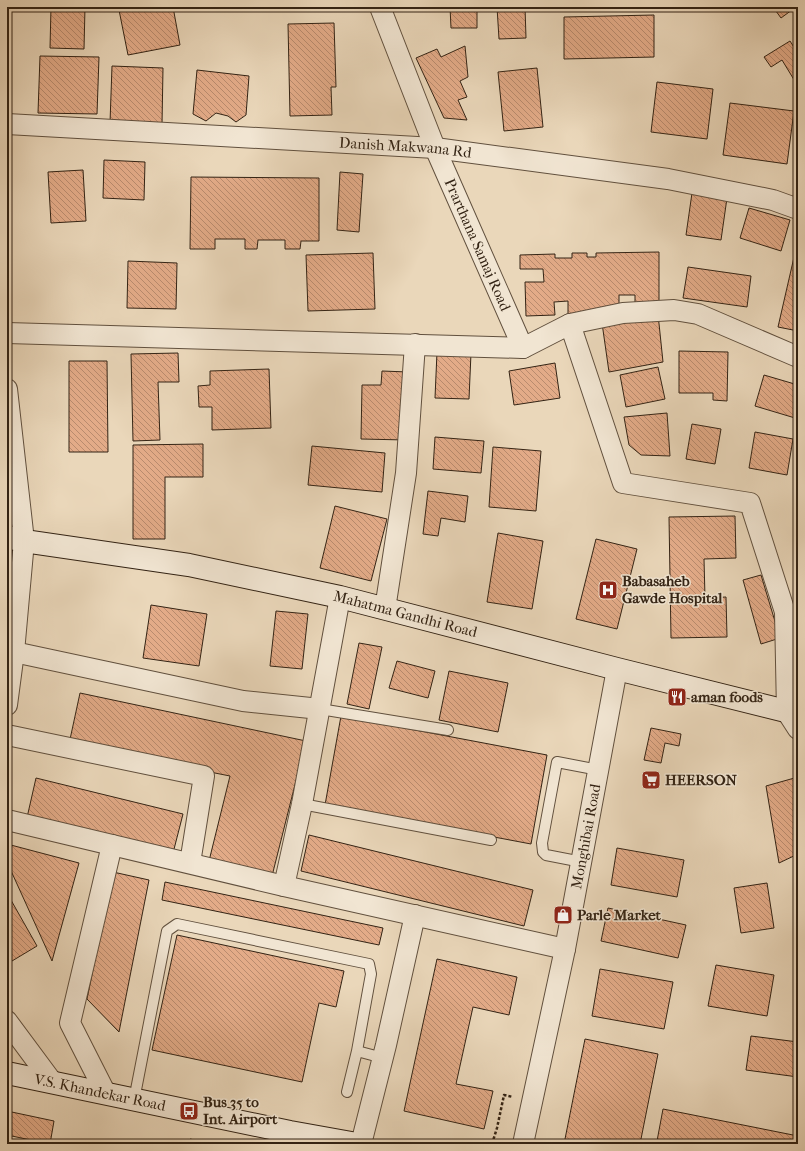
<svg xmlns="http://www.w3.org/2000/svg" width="805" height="1151" viewBox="0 0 805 1151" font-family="'IM FELL French Canon',serif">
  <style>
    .building { fill: url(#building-back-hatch); stroke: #332314 }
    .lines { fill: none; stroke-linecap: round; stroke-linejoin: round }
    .lane-casing { stroke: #61503e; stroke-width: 12 }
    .street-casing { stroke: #61503e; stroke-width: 22 }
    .secondary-casing { stroke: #332314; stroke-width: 24 }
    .path { stroke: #332314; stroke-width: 2.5; stroke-dasharray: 3 2; stroke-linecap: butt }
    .lane { stroke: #f1e5d2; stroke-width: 10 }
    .street { stroke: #f1e5d2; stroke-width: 20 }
    .secondary { stroke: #f1e5d2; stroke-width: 22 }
    .rail-casing { stroke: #332314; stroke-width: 4.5 }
    .rail { stroke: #f1e5d2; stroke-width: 3; stroke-dasharray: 9; stroke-linecap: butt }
    .labels { text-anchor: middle; stroke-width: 3; stroke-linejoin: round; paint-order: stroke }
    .street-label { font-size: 15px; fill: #332314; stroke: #f1e5d2 }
    .poi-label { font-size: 15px; font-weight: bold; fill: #332314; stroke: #f1e5d2; text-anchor: start }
  </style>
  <defs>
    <pattern id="building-back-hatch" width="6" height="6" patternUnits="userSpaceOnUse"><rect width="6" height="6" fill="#e3ab88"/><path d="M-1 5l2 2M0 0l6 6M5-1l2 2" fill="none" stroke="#b98b6e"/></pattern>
  </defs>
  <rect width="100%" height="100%" fill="#ead7ba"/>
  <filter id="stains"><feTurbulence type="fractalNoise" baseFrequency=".005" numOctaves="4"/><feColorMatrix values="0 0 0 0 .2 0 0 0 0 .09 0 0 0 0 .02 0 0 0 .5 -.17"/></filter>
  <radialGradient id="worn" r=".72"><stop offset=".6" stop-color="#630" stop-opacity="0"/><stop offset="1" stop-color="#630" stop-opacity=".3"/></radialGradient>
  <path class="building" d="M51 7H85L84 49 50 48Z
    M133 7H173L180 45 128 55 119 10Z
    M450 7H477V28H451Z
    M497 7H525L526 38 499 39Z
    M773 7H796L781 18Z
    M654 15V57L564 59V17Z
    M334 23 336 87H331L332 115 290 116 288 24Z
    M790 41 797 52H798V82L796 83 782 60 771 67 764 57Z
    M465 46 468 77 460 81 467 97 458 100 467 120 444 118 416 58 437 49 441 57Z
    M40 56 99 57 97 114 38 113Z
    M112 66 163 68 162 124 110 123Z
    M537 68 543 127 504 131 498 72Z
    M197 70 249 76 246 115 236 122 228 116 216 113 206 121 193 114Z
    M657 82 713 89 707 139 651 132Z
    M730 103 794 111 787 164 723 155Z
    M104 160 145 162 144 200 103 198Z
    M83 170 86 221 51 223 48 172Z
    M340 172 363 174 359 232 337 230Z
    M191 177 319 178V241H301L300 249H285V240H258L257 249H245V239H215V249H190Z
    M692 193 727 198 721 240 686 235Z
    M749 208 790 220 781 251 740 238Z
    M797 244H798V331L778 327Z
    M659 252V303L635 307V295H619V310L568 315V301L554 302 555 315 526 316 525 282H544L543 269H520V255L555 254V258H572V253H587V257H596V253Z
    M373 253 375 309 308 311 306 255Z
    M128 261 177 263 176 309 127 308Z
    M688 267 751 276 747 307 683 298Z
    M658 314 663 362 609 372 602 323Z
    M679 351 728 352 727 401 713 400V393H679Z
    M437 352 471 353 469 399 435 398Z
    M178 353 179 382H158L160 440 133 441 131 354Z
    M69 361H107L108 452H69Z
    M555 363 560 398 514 405 509 371Z
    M658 367 665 399 626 407 620 375Z
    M269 369 271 428 212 430V407H199L198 386 210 385V371Z
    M382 371 408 372 406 440 361 439 362 385H381Z
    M764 375 798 385V407L795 418 755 406Z
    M667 413 670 456 641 455 629 445 624 417Z
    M692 424 721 429 715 464 686 459Z
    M755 432 793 439 787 475 749 468Z
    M435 437 484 441 481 473 433 469Z
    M203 444V477H165V539H133V445Z
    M312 446 385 453 382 492 308 485Z
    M493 447 541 451 536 511 489 507Z
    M428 491 468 496 465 522 441 518 438 536 423 534Z
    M335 506 387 519 371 581 320 568Z
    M735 516 736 558 704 559 705 598 726 597 727 637 671 638 669 517Z
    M498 533 543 541 532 609 487 602Z
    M596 539 637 549 617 629 576 619Z
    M761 575 780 638 761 644 743 580Z
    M151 605 207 614 199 666 143 658Z
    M276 611 308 614 302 669 270 666Z
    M359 643 382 647 369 709 347 704Z
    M397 661 435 671 428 698 389 688Z
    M449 671 508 683 498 732 439 720Z
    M80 693 306 741 272 876 209 861 230 776 69 744Z
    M341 716 547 755 531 844 325 805Z
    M651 728 681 734 679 746 665 743 661 763 644 760Z
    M798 777V854L779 863 766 786Z
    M36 778 183 814 172 857 26 822Z
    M309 835 533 890 524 926 301 871Z
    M7 844 79 863 52 961 7 862Z
    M617 848 684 860 677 897 611 885Z
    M113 872 149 880 119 1032 87 999Z
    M165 882 383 928 379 945 162 900Z
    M767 883 774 928 741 933 734 888Z
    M7 893 37 946 7 964Z
    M608 908 686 925 678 958 601 941Z
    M177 935 344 971 336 1007 319 1003 302 1082 152 1050Z
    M437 959 517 977 509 1015 473 1007 456 1084 493 1091 484 1129 404 1111Z
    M716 965 774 975 767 1016 708 1006Z
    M600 969 673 982 664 1029 592 1016Z
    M798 989V1010H794Z
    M751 1036 798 1042V1077L746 1070Z
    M585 1039 658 1054 640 1144H564Z
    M663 1109 798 1136V1144H671L657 1141Z
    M7 1111 54 1121 50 1144 7 1135Z
    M190 1139 216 1144H190Z"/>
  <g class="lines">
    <defs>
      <path id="lane" d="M320 709 448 730
        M302 804 491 840
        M582 862 546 855 543 852 542 843 557 762 599 770
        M347 1092 357 1051 383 1058
        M134 1100 167 931 177 924 369 964 371 974 357 1051"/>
      <g id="street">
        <path id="s1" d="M380 7 435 148 523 348"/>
        <path id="s2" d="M7 124 435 148 668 179 773 200 798 209"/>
        <path d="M570 324 623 313 674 310 698 314 798 357"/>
        <path d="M7 333 523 348 570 324 623 483 750 503 785 612 787 712 798 729"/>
        <path d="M7 389 24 541 14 652 7 705"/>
        <path d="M385 609 406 473 415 344"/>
        <path d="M14 652 243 701 320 709"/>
        <path d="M7 735 204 776 190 863"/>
        <path d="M7 820 284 886 565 949"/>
        <path d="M284 886 302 804 340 597"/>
        <path d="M7 1021 53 1083"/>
        <path d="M106 1094 70 1023 112 845"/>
        <path d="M361 1144 386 1045 415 915"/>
        <path id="s3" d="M523 1144 565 949 617 669"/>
      </g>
      <g id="secondary">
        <path id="s4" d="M7 537 24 541 189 565 340 597 617 669 798 714"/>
        <path id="s5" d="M7 1073 290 1132 357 1144"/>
      </g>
    </defs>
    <use href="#lane" class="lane-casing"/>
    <use href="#street" class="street-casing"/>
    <use href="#secondary" class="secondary-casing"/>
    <path class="path" d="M492 1144 497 1128 504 1095 513 1097"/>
    <use href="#lane" class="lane"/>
    <use href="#street" class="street"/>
    <use href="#secondary" class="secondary"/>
    <defs>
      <path id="rail" d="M7 1143 12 1144"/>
    </defs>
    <use href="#rail" class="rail-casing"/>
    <use href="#rail" class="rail"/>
  </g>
  <defs>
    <symbol id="hospital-square" viewBox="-11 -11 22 22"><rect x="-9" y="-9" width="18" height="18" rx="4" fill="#8f2418" stroke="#f1e5d2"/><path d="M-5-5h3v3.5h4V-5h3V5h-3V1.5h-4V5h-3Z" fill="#fff"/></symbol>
    <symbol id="restaurant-square" viewBox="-11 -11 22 22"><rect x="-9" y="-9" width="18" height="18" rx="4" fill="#8f2418" stroke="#f1e5d2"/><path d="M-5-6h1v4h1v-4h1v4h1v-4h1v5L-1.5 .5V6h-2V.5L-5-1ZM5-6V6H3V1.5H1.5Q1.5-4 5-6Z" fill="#fff"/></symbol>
    <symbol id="supermarket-square" viewBox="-11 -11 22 22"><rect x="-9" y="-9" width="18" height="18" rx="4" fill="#8f2418" stroke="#f1e5d2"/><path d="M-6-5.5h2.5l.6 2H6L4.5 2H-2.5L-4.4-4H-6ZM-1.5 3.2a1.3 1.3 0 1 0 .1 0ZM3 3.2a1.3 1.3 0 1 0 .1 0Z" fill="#fff"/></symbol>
    <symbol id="shop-square" viewBox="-11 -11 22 22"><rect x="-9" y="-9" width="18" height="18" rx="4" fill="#8f2418" stroke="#f1e5d2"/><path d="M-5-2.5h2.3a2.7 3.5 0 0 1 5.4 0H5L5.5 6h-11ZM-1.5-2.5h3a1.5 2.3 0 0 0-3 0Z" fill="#fff"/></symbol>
    <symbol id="bus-square" viewBox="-11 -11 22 22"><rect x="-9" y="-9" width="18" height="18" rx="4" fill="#8f2418" stroke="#f1e5d2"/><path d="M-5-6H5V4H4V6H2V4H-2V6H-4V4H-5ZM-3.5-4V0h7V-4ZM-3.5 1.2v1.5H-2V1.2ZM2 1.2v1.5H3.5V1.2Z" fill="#fff"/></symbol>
  </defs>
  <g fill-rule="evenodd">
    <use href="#hospital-square" x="597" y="579" width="22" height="22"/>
    <use href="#restaurant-square" x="666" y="686" width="22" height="22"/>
    <use href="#supermarket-square" x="640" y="769" width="22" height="22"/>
    <use href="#shop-square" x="552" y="904" width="22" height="22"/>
    <use href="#bus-square" x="178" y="1100" width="22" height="22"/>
  </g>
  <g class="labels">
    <g class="street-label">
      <text dy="5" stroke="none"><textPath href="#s2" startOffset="399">Danish Makwana Rd</textPath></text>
      <text dy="5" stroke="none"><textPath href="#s1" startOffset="257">Prarthana Samaj Road</textPath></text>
      <text dy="5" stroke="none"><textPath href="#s4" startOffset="406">Mahatma Gandhi Road</textPath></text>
      <text dy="5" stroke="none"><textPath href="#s3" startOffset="314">Monghibai Road</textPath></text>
      <text dy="5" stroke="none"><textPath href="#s5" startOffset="95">V.S. Khandekar Road</textPath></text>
    </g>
    <g class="poi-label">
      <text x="622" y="586">Babasaheb<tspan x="622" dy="17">Gawde Hospital</tspan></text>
      <text x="691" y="702">aman foods</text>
      <text x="665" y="785">HEERSON</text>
      <text x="577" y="920">Parle Market</text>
      <text x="203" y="1107">Bus 35 to<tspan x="203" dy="17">Int. Airport</tspan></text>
    </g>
  </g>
  <rect width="805" height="1151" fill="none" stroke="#ead7ba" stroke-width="24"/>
  <rect x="8" y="8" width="789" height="1135" fill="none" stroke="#332314" stroke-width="2"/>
  <rect x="12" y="12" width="781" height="1127" fill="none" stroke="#332314"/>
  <rect width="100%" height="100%" filter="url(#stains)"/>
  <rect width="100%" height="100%" fill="url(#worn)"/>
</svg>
